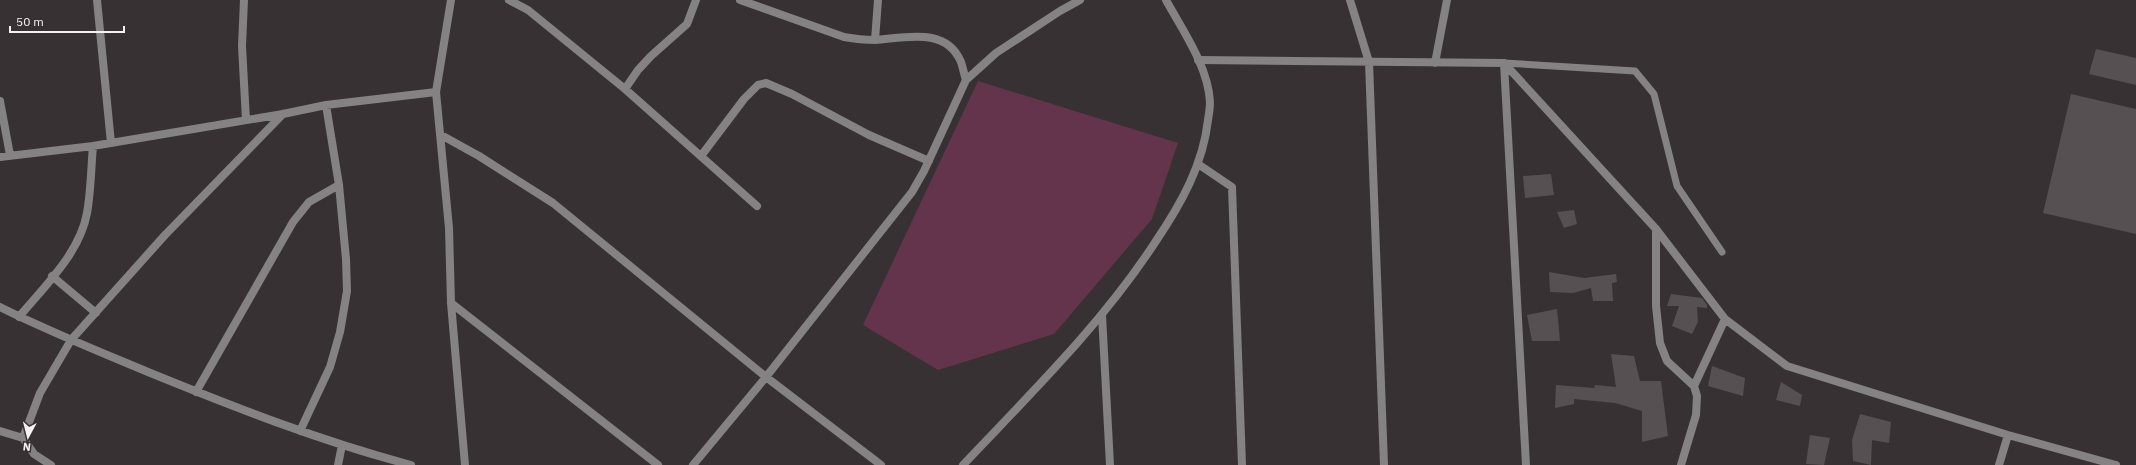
<svg xmlns="http://www.w3.org/2000/svg" width="2136" height="465" viewBox="0 0 2136 465" font-family="'IBM Plex Sans',sans-serif">
  <style>
    .green { fill: #63344b }
    .building { fill: #575053 }
    .lines { fill: none; stroke-linecap: round; stroke-linejoin: round }
    .service { stroke: #858283; stroke-width: 7 }
    .minor { stroke: #858283; stroke-width: 8 }
    .tertiary { stroke: #858283; stroke-width: 8 }
  </style>
  <rect width="100%" height="100%" fill="#373133"/>
  <path class="green" d="M978 81 1178 143 1152 219 1054 334 938 370 863 325Z"/>
  <path class="building" d="M2096 49 2136 58V85L2089 74Z
    M2071 94 2136 109V234L2043 213Z
    M1551 174 1554 195 1525 198 1523 176Z
    M1574 210 1577 224 1564 228 1557 212Z
    M1549 272 1584 278 1616 274 1617 282 1612 283 1613 301H1593L1591 288 1573 293 1550 292Z
    M1671 294 1702 298 1707 305V308L1697 307 1698 322 1692 334 1672 326 1679 306H1667Z
    M1557 309 1560 341H1532L1527 315Z
    M1611 354 1634 356 1640 381H1661L1668 436 1642 442V411L1615 403 1574 399V404L1555 408 1556 385 1594 388 1595 385 1616 387Z
    M1712 366 1745 378 1743 396 1708 386Z
    M1781 382 1802 395 1800 406 1776 400Z
    M1860 414 1891 422 1889 443 1872 440 1871 465 1853 461 1852 440Z
    M1810 435 1830 438 1824 465 1806 464Z"/>
  <g class="lines">
    <path class="service" d="M1504 63 1635 71 1654 94 1677 186 1722 252"/>
    <path class="minor" d="M97 0 111 143
      M244 0 242 46 246 120
      M451 0 436 92 449 228 451 303 465 465
      M509 0 528 10 625 89 757 206
      M740 0 844 37C855 39 865 40 875 40 904 38 946 26 961 62 963 68 964 74 966 80
      M1350 0 1369 62 1384 465
      M875 40 878 0
      M1198 60 1504 63 1656 229 1725 319 1787 366 2008 435 2116 465
      M1435 63 1447 0
      M1504 63 1526 465
      M625 89 638 70 651 56 687 24 696 0
      M0 101 10 155
      M441 135 479 156 553 203 766 377 881 465
      M701 156 744 99 758 85 766 83 792 94 869 135 929 161
      M0 157 93 146 283 114 326 105 436 92
      M1198 164 1232 187 1242 465
      M1656 229V306L1660 343 1667 361 1694 386 1697 396 1696 415 1681 465
      M52 276 96 313
      M451 303 658 465
      M0 307C48 331 98 351 148 372 234 407 320 441 411 465
      M1102 315 1110 465
      M19 317C44 287 80 253 87 213 91 191 91 168 93 146
      M1694 386 1725 319
      M196 392 293 222 309 202 339 185
      M0 431 23 438 34 454 51 465
      M300 431 330 367 340 332 347 291 346 259 339 185 326 105
      M23 438 40 393 71 340 165 235 283 114
      M338 465 342 445
      M693 465 766 377 912 192 924 171 966 80 996 53 1060 11 1080 0
      M1999 465 2008 435"/>
    <path class="tertiary" d="M963 465C1031 393 1102 324 1156 241 1181 204 1203 165 1208 120 1209 114 1210 108 1210 102 1208 66 1183 31 1166 0"/>
  </g>
  <g transform="translate(28 437) rotate(187)" stroke="#373133" stroke-width="3" paint-order="stroke">
  <path d="M0-3L7 15L0 10L-7 15Z" fill="#f6f2f3"/>
  <text y="-6" font-size="11" font-weight="bold" text-anchor="middle" fill="#f6f2f3">N</text>
  </g>
  <path d="M10 26v6h114v-6" fill="none" stroke="#f6f2f3" stroke-width="2"/>
  <text x="16" y="26" font-size="12" fill="#f6f2f3" stroke="#373133" stroke-width="3" paint-order="stroke">50 m</text>
</svg>
